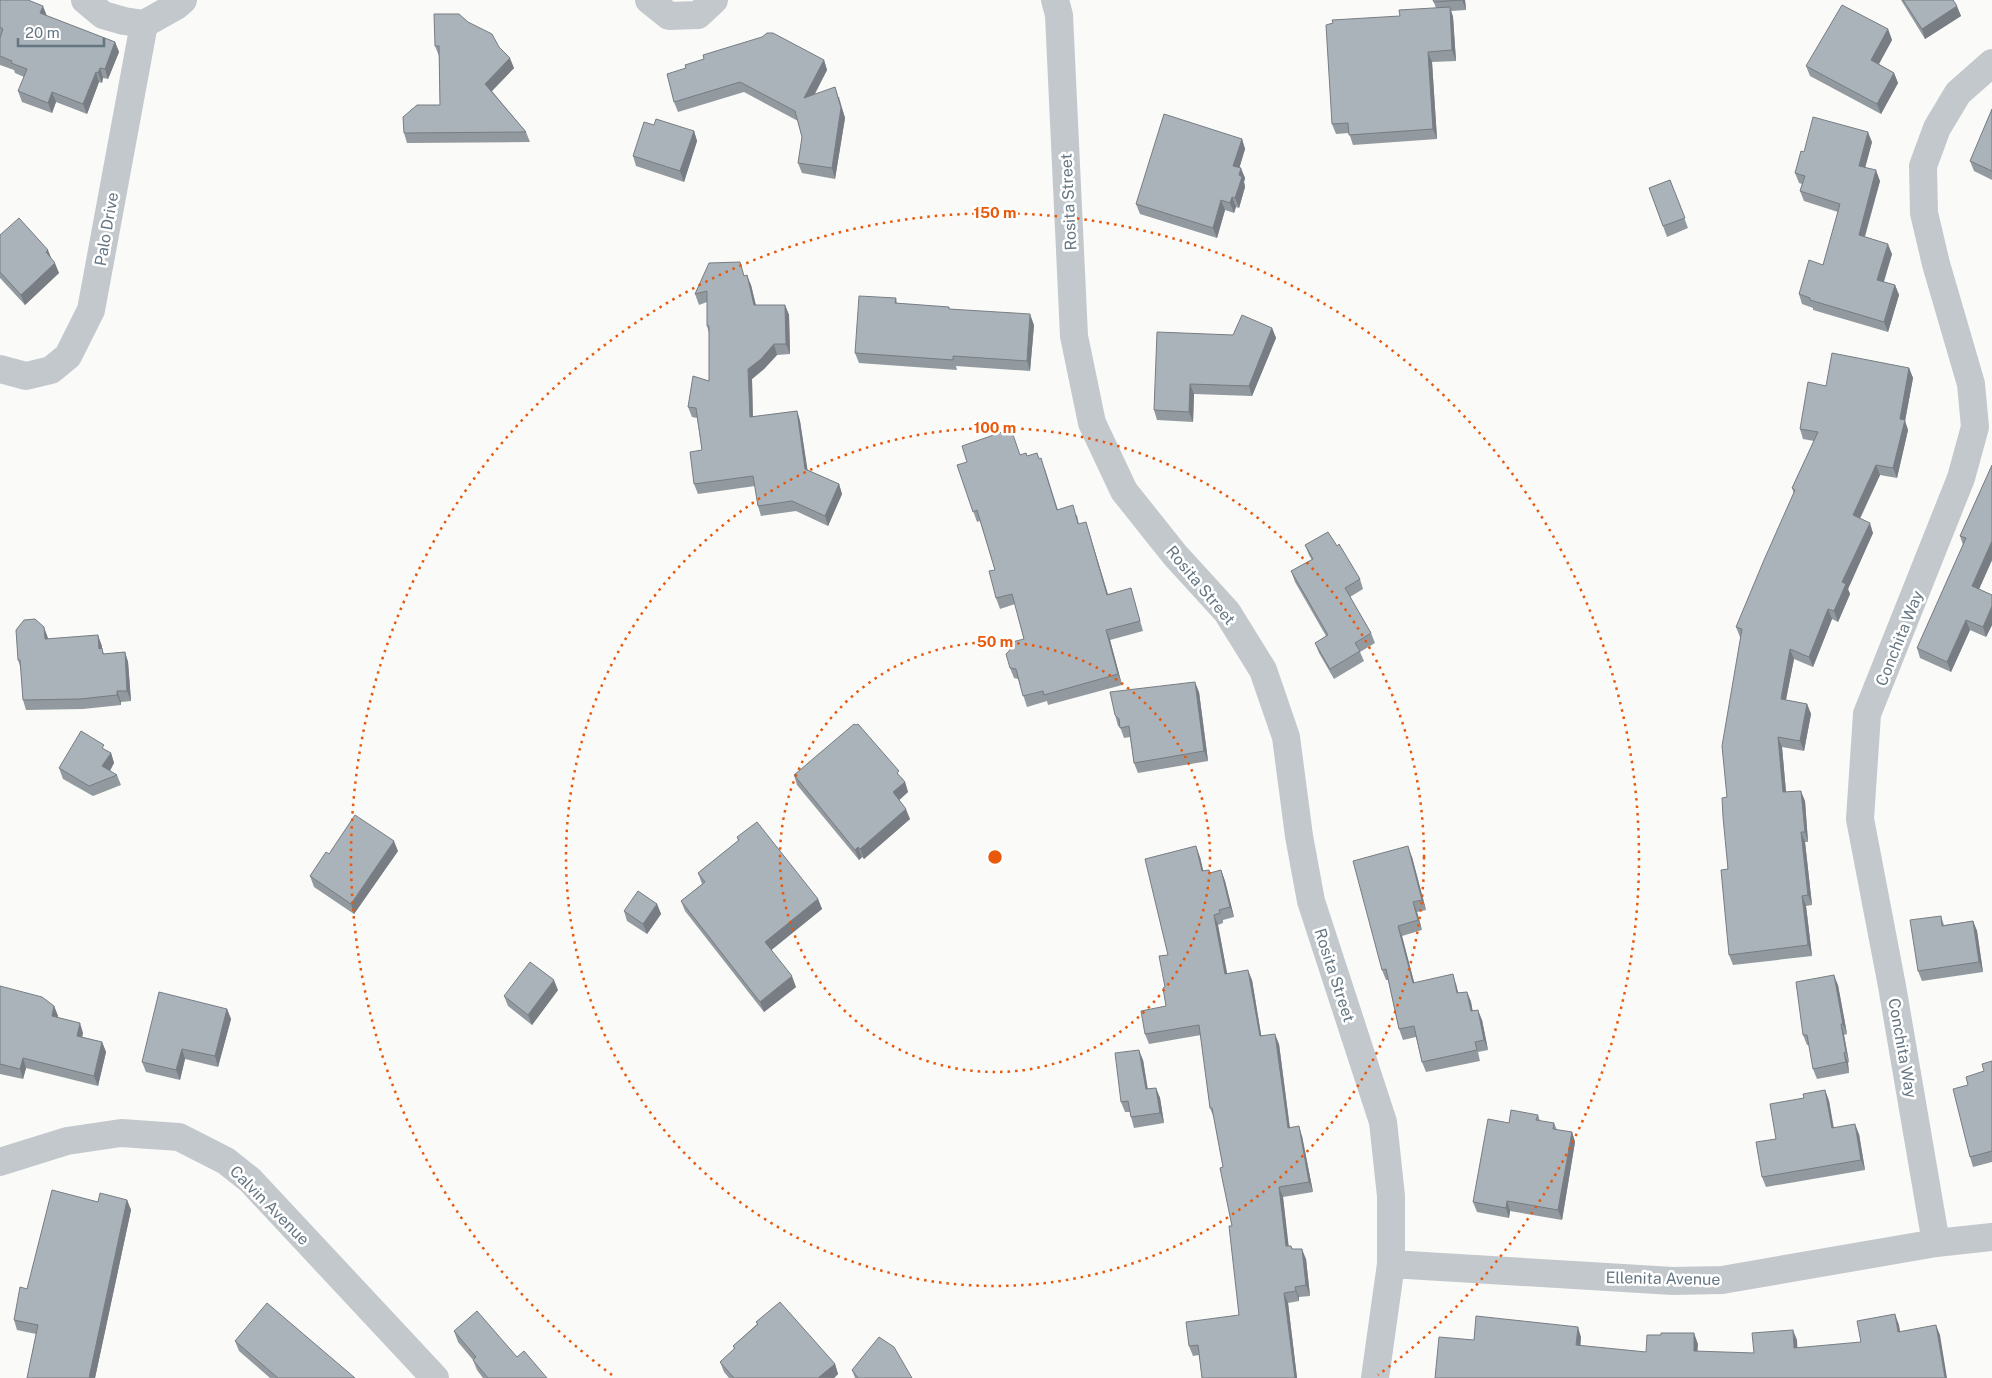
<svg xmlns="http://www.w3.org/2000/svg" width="1992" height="1378" viewBox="0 0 1992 1378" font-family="'Public Sans',sans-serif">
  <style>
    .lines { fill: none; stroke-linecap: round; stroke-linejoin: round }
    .minor { stroke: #c3c8cc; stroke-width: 28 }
    .wall { fill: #929a9f }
    .shaded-wall { fill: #777d82 }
    .building { fill: #aab3b9; stroke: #777d82 }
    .ring { fill: none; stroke: #e8590c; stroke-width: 2.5; stroke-dasharray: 2.5 5 }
    .labels { text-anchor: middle; stroke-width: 5; stroke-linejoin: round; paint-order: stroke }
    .street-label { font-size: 16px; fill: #657683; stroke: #fff }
    .centre { fill: #e8590c; stroke: #fff; stroke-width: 2.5 }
    .ring-label { font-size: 15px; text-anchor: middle; font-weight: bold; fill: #e8590c; stroke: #fff; stroke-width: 5; stroke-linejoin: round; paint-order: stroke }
  </style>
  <rect width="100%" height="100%" fill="#fafaf8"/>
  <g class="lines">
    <path class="minor" d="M85 0 103 15 124 21 144 24 176 6 183 0
      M649 0 669 16 698 15 714 0
      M1055 0 1059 15 1074 336 1092 423 1124 491 1175 555 1227 612 1263 670 1286 737 1299 836 1311 901 1383 1122 1391 1196V1264L1375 1378
      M0 369 26 376 51 370 68 356 91 310 144 24
      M0 1162 67 1141 121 1133 179 1137 226 1161 250 1180 435 1378
      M1936 1243 1892 986 1860 819 1867 714 1961 478 1975 427 1971 384 1936 264 1924 213 1923 166 1937 128 1958 93 1992 63
      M1391 1264 1673 1281 1722 1280 1936 1243 1992 1237"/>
  </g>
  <path class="wall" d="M0 0 47 16 115 42 119 52 108 79 103 78 102 83 99 82 87 114 56 102 52 113 22 102 18 91 24 77 15 73 14 70 0 65Z
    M1433 0H1465L1466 10 1451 11 1453 17 1456 61 1432 62 1437 139 1353 145 1349 133 1336 134 1332 124 1400 16 1436 8Z
    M1901 0H1953L1961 16 1925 39Z
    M468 22 499 47 514 68 492 91 526 132 530 142 407 143 404 133 440 105 439 56 435 46Z
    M1888 29 1892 40 1879 64 1894 73 1898 83 1881 114 1810 76 1806 66Z
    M824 60 827 70 815 94 839 97 845 118 835 179 802 173 798 163 802 137 798 121 744 92 678 112 674 102 667 74Z
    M1992 109V180L1974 171 1970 161Z
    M654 125 694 131 697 141 684 182 636 166 633 156Z
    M1242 139 1245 149 1239 168 1245 178 1244 182 1245 187 1239 208 1236 207 1234 213 1225 210 1217 238 1140 214 1136 204Z
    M1872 142 1865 167 1880 181 1865 237 1892 254 1884 282 1895 285 1899 295 1888 332 1813 310V308L1802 304 1799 294 1823 265 1838 212 1804 201 1800 191 1802 184 1799 183 1795 173 1804 152Z
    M1670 180 1688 228 1667 237 1649 188Z
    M0 235 51 258 59 273 25 305 0 278Z
    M745 276 751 285 756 305H785L789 315 790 354 777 355 764 369 752 379 753 417 797 411 800 421 807 470 839 484 842 494 828 526 796 511 761 516 758 506 755 486 698 494 694 484 702 450 697 418 692 417 688 407 709 381V333L707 326V302L699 305 695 294Z
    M896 298 897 303 950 309 1034 325 1030 371 956 366 957 370 859 363 855 353Z
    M1272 328 1276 338 1252 396 1194 394 1193 422 1157 420 1154 410 1233 335Z
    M1909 368 1913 378 1905 421 1908 430 1897 478 1880 475 1860 519 1873 533 1848 589 1850 594 1838 622 1832 619 1813 667 1794 659 1786 700 1807 704 1811 714 1804 751 1782 747 1786 792 1805 801 1808 842H1805L1812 905 1806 906 1812 956 1733 965 1729 955 1727 797 1741 638 1740 637 1736 627 1794 494 1792 488 1814 441 1803 439 1800 429 1826 386Z
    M1020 455 1039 459 1045 469 1058 510 1077 515 1079 524 1089 532 1108 594 1131 588 1134 599 1143 631 1110 640 1122 685 1048 705 1047 701 1027 707 1018 679 1014 678 1010 668 1024 639 1015 604 1000 609 996 598 995 570 980 521 977 522 957 465Z
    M1992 465V560L1979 589 1992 595V625L1986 637 1970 630 1951 672 1920 658 1917 648 1963 545 1960 536Z
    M1305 545 1337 546 1360 579 1363 589 1350 597 1371 633 1375 643 1360 652 1364 661 1334 679 1319 653 1315 643 1326 636 1295 582 1291 571 1312 560 1309 555Z
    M48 639 102 646V649L104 654 125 652 128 662 131 701 121 702V705L83 709 26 710 23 700 21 669 18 660Z
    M1199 692 1208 761 1138 773 1134 763 1130 737 1124 738 1120 727 1118 726 1115 715Z
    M106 750 111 753 114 763 110 771 117 775 121 785 93 796 63 779 59 768Z
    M794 775 902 778 905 782 908 792 899 800 910 819 864 859 862 857 859 860 797 785Z
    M737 837 818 899 822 909 771 950 796 987 764 1012 685 911 681 901 702 884 698 873 738 841Z
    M398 851 354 914 314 887 310 876 329 854Z
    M1200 857 1203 871 1210 873 1221 870 1225 881 1234 917 1223 920V923L1218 925 1227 973 1252 980 1261 1035 1279 1044 1290 1128 1302 1136 1313 1192 1283 1197 1288 1246H1291L1292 1249 1306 1259 1310 1296 1299 1297V1301L1288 1303 1297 1378H1202L1199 1355 1193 1356 1189 1346 1239 1315 1232 1226 1223 1167 1214 1118 1210 1108 1201 1035 1149 1044 1145 1034 1166 1006 1168 955Z
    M1412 857 1426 910 1417 912 1422 930 1402 936 1414 983 1456 984 1458 993 1467 992 1471 1002 1472 1011 1482 1020 1488 1050 1478 1052 1480 1061 1426 1072 1422 1062 1416 1037 1403 1040 1399 1029 1388 980H1386L1382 970Z
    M657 904 661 914 647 934 627 921 624 911Z
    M1941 916 1944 925 1973 921 1977 931 1983 972 1922 981 1918 971Z
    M1838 985 1847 1034 1844 1035 1849 1062 1848 1063 1849 1073 1817 1079 1813 1069 1809 1045H1807L1803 1035Z
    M0 986 54 1006 58 1016 57 1018 83 1033 82 1037 102 1042 106 1052 98 1086 26 1068 23 1079 0 1074Z
    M558 990 532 1025 508 1006 504 996Z
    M227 1009 231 1019 218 1067 185 1059 180 1080 146 1072 142 1062Z
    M1143 1060 1148 1089 1156 1088 1160 1098 1164 1123 1134 1128 1131 1117 1130 1112H1125L1121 1102Z
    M1992 1061V1162L1973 1167 1970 1157 1984 1071Z
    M1825 1090 1829 1101 1834 1128 1859 1134 1865 1170 1766 1187 1762 1177 1776 1139 1804 1098Z
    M1538 1115 1540 1121 1554 1123 1557 1130 1572 1132 1575 1142 1562 1220 1510 1211 1509 1218 1477 1212 1473 1202 1509 1123Z
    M127 1200 131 1210 95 1378H27L36 1334 17 1330 14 1320 27 1289 98 1202Z
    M756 1322 835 1364 838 1374 834 1378H729L724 1372 720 1362 734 1349 733 1346 757 1324Z
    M454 1331 517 1357 547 1378H483L477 1370 473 1360 458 1342Z
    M235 1341 355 1378H270L239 1351Z
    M852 1370 912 1378H855Z"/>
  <path class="shaded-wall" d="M1462 0H1465L1466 10Z
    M43 6 47 16 40 13Z
    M1957 6 1961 16 1925 39 1922 29Z
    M1450 7 1453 17 1456 61 1452 50Z
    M1888 29 1892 40 1875 71 1871 60Z
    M115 42 119 52 108 79 105 69Z
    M1428 52 1432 62 1437 139 1433 129Z
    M510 58 514 68 489 94 485 84Z
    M824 60 827 70 807 108 804 98Z
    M100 68 103 78 102 83 98 73Z
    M96 72 99 82 87 114 83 104Z
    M1894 73 1898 83 1881 114 1877 104Z
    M835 87 845 118 835 179 832 168Z
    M52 92 56 102 52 113 48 103Z
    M694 131 697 141 684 182 680 171Z
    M1868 132 1872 142 1863 176 1859 166Z
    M1242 139 1245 149 1237 176 1233 166Z
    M1241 168 1245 178 1244 182 1245 187 1239 208 1235 198 1239 175Z
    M1876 170 1880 181 1862 245 1859 235Z
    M1232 197 1236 207 1234 213 1230 203Z
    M1221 200 1225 210 1217 238 1213 228Z
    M1888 244 1892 254 1881 290 1877 280Z
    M48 250 52 260 46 252Z
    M55 263 59 273 25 305 21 295Z
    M747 275 751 285 758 315 754 305Z
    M1895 285 1899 295 1888 332 1884 322Z
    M785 305 789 315 790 354 786 344Z
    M1030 314 1034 325 1030 371 1027 361Z
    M1272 328 1276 338 1252 396 1249 386Z
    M774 344 777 355 764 369 752 379 753 428 750 417 748 369Z
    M1909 368 1913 378 1905 421 1908 430 1897 478 1893 468 1900 419Z
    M1190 384 1194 394 1193 422 1189 412Z
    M797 411 800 421 809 479 805 469Z
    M1876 465 1880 475 1856 526 1853 515Z
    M839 484 842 494 828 526 825 516Z
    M1086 522 1089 532 1111 605 1107 595Z
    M1870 523 1873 533 1848 589 1850 594 1838 622 1834 611 1842 582Z
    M1992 541V560L1976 596 1972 586Z
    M1992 606V625L1986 637 1983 627Z
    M1828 609 1832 619 1813 667 1809 657Z
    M1966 620 1970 630 1951 672 1947 662Z
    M44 627 48 638 49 649 45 639Z
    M1106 630 1110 640 1122 685 1118 674Z
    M98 635 102 646V659L99 649Z
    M1790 649 1794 659 1784 709 1781 699Z
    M125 652 128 662 131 701 127 691Z
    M1195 682 1199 692 1208 761 1204 751Z
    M117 691 121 702V705L117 695Z
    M1807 704 1811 714 1804 751 1800 741Z
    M1778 737 1782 747 1787 803 1783 792Z
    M111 753 114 763 106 777 102 766Z
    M905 782 908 792 896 803 893 792Z
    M1801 791 1805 801 1808 842 1805 832Z
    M906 809 910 819 864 859 860 849Z
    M1801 832 1805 842 1812 905 1808 895Z
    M394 841 398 851 354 914 351 904Z
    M1196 846 1200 857 1206 882 1202 871Z
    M1408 846 1412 857 1426 910 1422 900Z
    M858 847 862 857 859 860 855 850Z
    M1221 870 1225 881 1234 917 1230 907Z
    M1802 896 1806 906 1812 956 1808 945Z
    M818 899 822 909 769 952 765 942Z
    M1413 902 1417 912 1422 930 1418 920Z
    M657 904 661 914 647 934 643 924Z
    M1214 915 1218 925 1229 984 1225 974Z
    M1973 921 1977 931 1983 972 1979 962Z
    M1398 926 1402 936 1417 993 1413 983Z
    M1248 970 1252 980 1263 1046 1260 1036Z
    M1453 974 1456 984 1461 1004 1457 993Z
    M1834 975 1838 985 1847 1034 1843 1024Z
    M792 976 796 987 764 1012 760 1002Z
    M554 980 558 990 532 1025 528 1015Z
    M1467 992 1471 1002 1475 1022 1471 1011Z
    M54 1006 58 1016 55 1026 52 1016Z
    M227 1009 231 1019 218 1067 215 1056Z
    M1478 1010 1482 1020 1488 1050 1484 1040Z
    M80 1023 83 1033 80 1046 77 1036Z
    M1841 1024 1844 1035 1849 1062 1846 1052Z
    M1275 1034 1279 1044 1291 1138 1288 1128Z
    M102 1042 106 1052 98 1086 94 1076Z
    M182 1049 185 1059 180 1080 176 1070Z
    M1139 1050 1143 1060 1149 1100 1146 1089Z
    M1844 1053 1848 1063 1849 1073 1846 1062Z
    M23 1058 26 1068 23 1079 20 1069Z
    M1156 1088 1160 1098 1164 1123 1160 1113Z
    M1825 1090 1829 1101 1835 1138 1832 1128Z
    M1855 1124 1859 1134 1865 1170 1861 1160Z
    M1299 1126 1302 1136 1313 1192 1309 1182Z
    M1572 1132 1575 1142 1562 1220 1558 1210Z
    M1279 1187 1283 1197 1290 1257 1286 1246Z
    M127 1200 131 1210 95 1378H89Z
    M1507 1201 1510 1211 1509 1218 1506 1208Z
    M1302 1249 1306 1259 1310 1296 1306 1285Z
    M1295 1287 1299 1297V1301L1296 1291Z
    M1284 1293 1288 1303 1297 1378H1295Z
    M1895 1314 1899 1325 1902 1342 1898 1332Z
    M1936 1325 1940 1335 1947 1378H1945Z
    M1578 1327 1581 1337 1580 1355 1576 1345Z
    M1793 1330 1797 1340 1798 1358 1794 1348Z
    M1694 1333 1698 1344 1697 1361 1694 1351Z
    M835 1364 838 1374 834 1378H818Z"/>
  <path class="building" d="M0 0H28L43 6 40 13 115 42 105 69 100 68 98 73 96 72 83 104 52 92 48 103 18 91 27 69 11 63 12 61 0 56V38L3 29 0 27Z
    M1433 0H1462L1434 2Z
    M1903 0H1953L1957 6 1922 29Z
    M1842 5 1888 29 1871 60 1894 73 1877 104 1806 66Z
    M1450 7 1452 50 1428 52 1433 129 1349 135 1348 123 1332 124 1326 25 1333 23 1332 20 1400 16 1399 10Z
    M434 14H459L468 22 492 34 499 47 510 58 485 84 526 132 404 133 403 117 417 105H440L439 46H435Z
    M767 33H773L824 60 804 98 835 87 841 108 832 168 798 163 802 137 795 111 740 82 674 102 667 74 686 68 685 65 704 59 703 55 762 37Z
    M1992 109V171L1970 161Z
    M1164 114 1242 139 1233 166 1241 168 1239 175 1242 177 1235 198 1232 197 1230 203 1221 200 1213 228 1136 204Z
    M1813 117 1868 132 1859 166 1876 170 1859 235 1888 244 1877 280 1895 285 1884 322 1810 300V298L1799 294 1809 260 1823 265 1840 204 1800 191 1805 176 1795 173 1801 151 1804 152Z
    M656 119 694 131 680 171 633 156 644 122 654 125Z
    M1670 180 1685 218 1663 226 1649 188Z
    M19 218 48 250 46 252 55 263 21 295 0 272V235Z
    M740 262 744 276 747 275 754 305H785L786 344H774L761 359 748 369 750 417 797 411 805 469 839 484 825 516 792 501 758 506 753 476 694 484 690 452 702 450 696 408 688 407 693 376 709 381V326H707V291L695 294 709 263Z
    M859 296 896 298 895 303 949 307V309L1030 314 1027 361 953 356V360L855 353Z
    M1242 315 1272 328 1249 386 1190 384 1189 412 1154 410 1157 332 1233 335Z
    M1832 353 1909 368 1900 419 1905 420 1893 468 1876 465 1853 515 1870 523 1842 582 1846 584 1834 611 1828 609 1809 657 1790 649 1781 699 1807 704 1800 741 1778 737 1783 792 1801 791 1805 832H1801L1808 895 1802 896 1808 945 1729 955 1721 870 1728 869 1723 817 1722 798 1727 797 1722 746 1742 629 1736 627 1764 560 1795 490 1792 488 1818 432 1800 429 1808 382 1826 386Z
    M1011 429 1020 455 1026 453 1027 456 1037 453 1039 459 1041 458 1057 510 1073 505 1078 524 1086 522 1107 595 1131 588 1140 621 1106 630 1118 674 1044 695 1043 691 1023 696 1016 669 1010 668 1006 654 1010 650 1008 643 1024 639 1012 594 996 598 989 571 995 570 977 510 973 512 957 465 967 462 962 446Z
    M1992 465V541L1972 586 1992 595V606L1983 627 1966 620 1947 662 1917 648 1966 538 1960 536Z
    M1328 532 1337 546 1339 544 1360 579 1345 588 1371 633 1355 643 1360 651 1330 669 1315 643 1328 635 1291 571 1313 559 1305 545Z
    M35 619 44 627 45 639 98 635 99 649 102 648 103 654 125 652 127 691H117V695L80 699 23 700 20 660H18L16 630 24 620Z
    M1195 682 1204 751 1134 763 1129 726 1120 728 1119 719 1115 715 1110 692Z
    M854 724 856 725 858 724 899 771 897 773 905 782 893 792 906 809 860 849 858 847 855 850 794 775Z
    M81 731 104 745 102 748 111 753 102 766 117 775 89 786 59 768Z
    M355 815 394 841 351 904 310 876 326 852 329 854Z
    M757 822 818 899 765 942 792 976 760 1002 681 901 705 882 698 873 739 840 737 837Z
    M1196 846 1202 871 1209 870 1210 873 1221 870 1230 907 1219 910 1220 913 1214 915 1225 974 1248 970 1260 1036 1275 1034 1288 1128 1299 1126 1309 1182 1279 1187 1286 1246H1291L1292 1249H1302L1306 1285 1295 1287 1296 1291 1284 1293 1295 1378H1202L1198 1345 1189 1346 1186 1322 1239 1315 1229 1226H1232L1220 1168 1223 1167 1212 1108H1210L1199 1025 1145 1034 1141 1011 1166 1006 1163 988 1165 987 1159 956 1168 955 1145 859Z
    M1408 846 1422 900 1413 902 1418 920 1398 926 1413 983 1453 974 1457 993 1467 992 1471 1011 1478 1010 1484 1040 1475 1042 1477 1050 1422 1062 1414 1026 1399 1029 1386 969 1382 970 1353 861Z
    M638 891 657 904 643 924 624 911Z
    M1941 916 1942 926 1973 921 1979 962 1918 971 1910 920Z
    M530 962 554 980 528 1015 504 996Z
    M1834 975 1843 1024H1841L1846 1052 1844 1053 1846 1062 1813 1069 1807 1035H1803L1796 982Z
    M0 986 42 997 54 1006 52 1016 80 1023 77 1036 102 1042 94 1076 23 1058 20 1069 0 1064Z
    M159 992 227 1009 215 1056 182 1049 176 1070 142 1062Z
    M1139 1050 1146 1089 1156 1088 1160 1113 1131 1117 1128 1101 1121 1102 1115 1053Z
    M1992 1061V1151L1970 1157 1953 1089 1968 1085 1966 1077 1984 1071 1982 1064Z
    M1825 1090 1832 1128 1855 1124 1861 1160 1762 1177 1756 1142 1776 1139 1770 1104 1804 1098 1803 1094Z
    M1511 1110 1538 1115 1536 1120 1554 1123 1553 1129 1572 1132 1558 1210 1507 1201 1506 1208 1473 1202 1488 1119 1509 1123Z
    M52 1190 98 1202 100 1193 127 1200 89 1378H27L38 1325 14 1320 20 1287 27 1289Z
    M780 1302 835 1364 818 1378H734L720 1362 735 1348 733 1346 758 1324 756 1322Z
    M267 1303 355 1378H278L235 1341Z
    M477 1311 517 1357 524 1351 547 1378H488L473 1360 476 1357 454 1331Z
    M1895 1314 1898 1332 1936 1325 1945 1378H1435L1439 1337 1474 1340 1476 1316 1578 1327 1576 1345 1646 1352 1647 1335H1661V1333H1694V1351L1754 1353 1752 1333 1793 1330 1794 1348 1861 1342 1857 1321Z
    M879 1337 894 1347 912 1378H858L852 1370Z"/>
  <g class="ring">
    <circle cx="995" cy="857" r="215"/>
    <circle cx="995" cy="857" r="429"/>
    <path d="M612 1375A644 644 0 1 1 1378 1375"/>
  </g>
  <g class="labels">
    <g class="street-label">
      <text transform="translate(1068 202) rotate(-93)" y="6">Rosita Street</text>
      <text transform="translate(106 229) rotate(-80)" y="6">Palo Drive</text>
      <text transform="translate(1201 585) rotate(50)" y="6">Rosita Street</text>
      <text transform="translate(1899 638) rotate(-68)" y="6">Conchita Way</text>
      <text transform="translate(1335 975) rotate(72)" y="6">Rosita Street</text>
      <text transform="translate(1903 1048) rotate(80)" y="6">Conchita Way</text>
      <text transform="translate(270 1205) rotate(45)" y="6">Calvin Avenue</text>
      <text transform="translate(1663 1278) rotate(1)" y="6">Ellenita Avenue</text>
    </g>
  </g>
  <circle cx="995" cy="857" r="8" class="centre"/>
  <g class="ring-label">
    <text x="995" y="218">150 m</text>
    <text x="995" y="433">100 m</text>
    <text x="995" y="647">50 m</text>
  </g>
  <path d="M18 38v8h86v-8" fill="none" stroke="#657683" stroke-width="2.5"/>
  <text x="25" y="38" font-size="15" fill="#657683" stroke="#ffffff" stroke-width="4" paint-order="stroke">20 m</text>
</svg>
